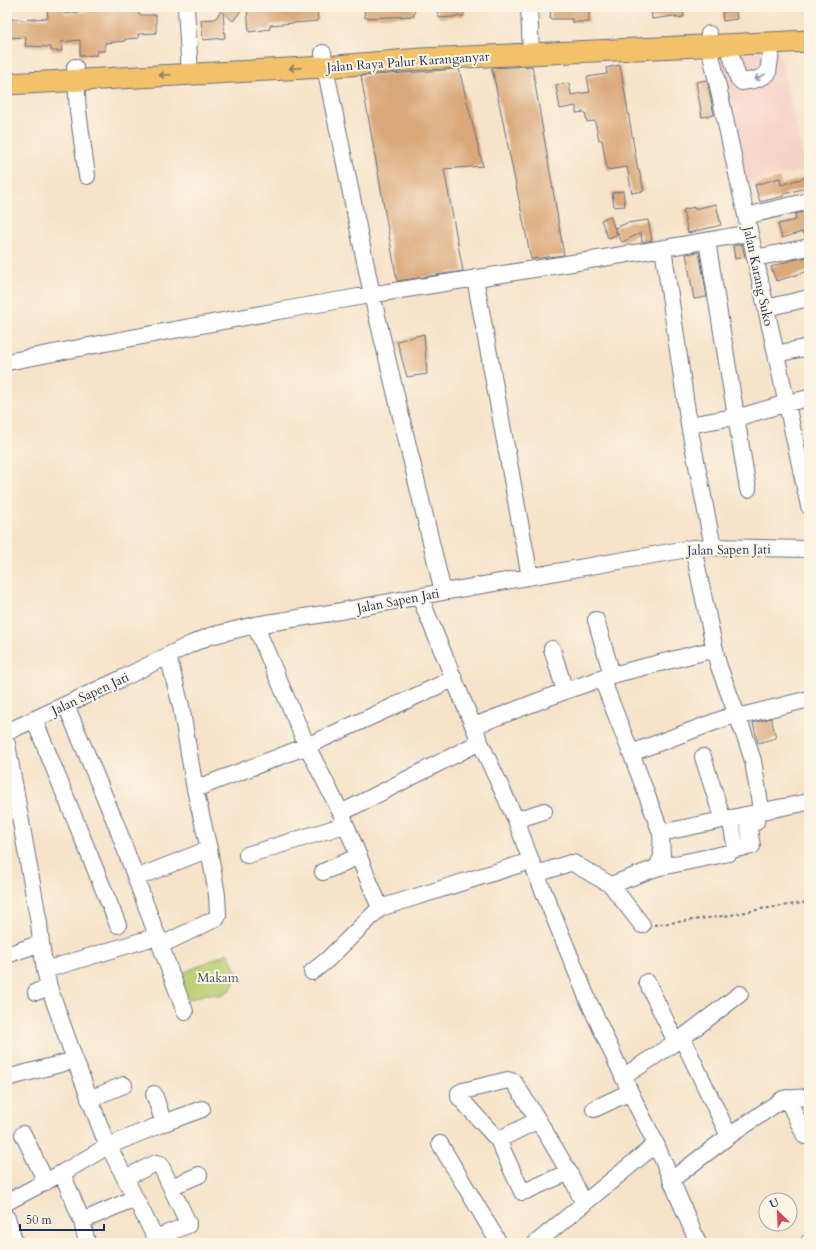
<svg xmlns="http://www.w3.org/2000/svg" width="816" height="1250" viewBox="0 0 816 1250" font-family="Cardo,serif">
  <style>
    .built { fill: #f6d1c5 }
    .green { fill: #b8cc70; stroke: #6a7e67 }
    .building { fill: #daa879 }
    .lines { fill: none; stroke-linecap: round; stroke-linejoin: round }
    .minor-casing { stroke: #686e83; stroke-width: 18 }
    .major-casing { stroke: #686e83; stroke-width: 23 }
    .path { stroke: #686e83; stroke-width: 2; stroke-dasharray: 3 3; stroke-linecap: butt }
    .minor { stroke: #fff; stroke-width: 16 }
    .major { stroke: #f2c26a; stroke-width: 21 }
    .oneway { stroke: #867864 }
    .oneway2 { stroke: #8d97ae }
    .labels { text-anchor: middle; stroke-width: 4; stroke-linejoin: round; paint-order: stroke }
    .street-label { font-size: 13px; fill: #1b2f5e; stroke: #fcf5e5 }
    .park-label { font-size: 13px; fill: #425662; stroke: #fcf5e5 }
  </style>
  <rect width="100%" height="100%" fill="#fcf5e5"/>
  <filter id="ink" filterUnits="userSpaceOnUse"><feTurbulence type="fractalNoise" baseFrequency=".025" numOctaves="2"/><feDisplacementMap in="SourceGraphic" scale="8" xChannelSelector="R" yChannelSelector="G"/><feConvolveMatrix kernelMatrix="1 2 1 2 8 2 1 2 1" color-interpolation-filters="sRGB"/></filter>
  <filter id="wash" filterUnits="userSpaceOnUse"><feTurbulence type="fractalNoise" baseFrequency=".012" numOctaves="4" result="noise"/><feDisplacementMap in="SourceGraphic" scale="16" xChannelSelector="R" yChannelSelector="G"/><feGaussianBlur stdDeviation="0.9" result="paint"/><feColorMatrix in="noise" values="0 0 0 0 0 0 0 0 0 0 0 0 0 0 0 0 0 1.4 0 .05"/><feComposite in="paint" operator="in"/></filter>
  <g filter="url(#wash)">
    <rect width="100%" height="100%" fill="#f6e3c9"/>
    <path class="built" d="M778 47 806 170 744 183 717 60Z"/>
    <path class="green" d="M228 953 238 975 231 989 221 995 206 994 185 1001 176 976Z"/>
    <g id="blocks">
      <path class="building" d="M65 7V14L88 11V7H138L139 15H156V33L138 34 139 38 125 39V41L105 43V51H97V55L80 56V40L61 42 62 51H51V47L25 46 26 37 7 38V19H20V20L48 18 47 9Z
        M216 7H244L233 21 223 12 225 38 203 40 201 20 215 19 221 11Z
        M247 7H317L318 21 270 25V29L249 32Z
        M364 7H415L414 16 365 18Z
        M436 7H464V16L439 18Z
        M551 7H583V8H589V22H572V19H550Z
        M651 7H683L684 17 675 18V16L652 19Z
        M736 11 737 19 723 21 722 12Z
        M620 65 638 170H639L644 191 632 193 627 167 607 170 602 140H599L595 121 587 122 585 112 576 113V106L560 109 556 85 569 83 571 95 590 92 587 77 607 74 606 68Z
        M532 66 564 255 531 259 492 68Z
        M459 69 483 166 444 169 463 271 397 281 361 76Z
        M707 80 714 115 702 117 696 82Z
        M807 177 809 187 784 194V196L760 202 755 185 780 178 781 185Z
        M623 191 625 206 614 207 612 193Z
        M716 204 721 225 688 233 683 210 694 207V209Z
        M809 211V238H807L802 232 782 238 778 224 796 220 795 214Z
        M610 216 617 235 608 238 601 220Z
        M648 220 652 240 642 242 641 233 622 242 615 228 627 223Z
        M742 244 745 257 735 259 733 246Z
        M699 252 707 297 694 299 686 254Z
        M809 257V271L776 281 771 267 792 260Z
        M424 334 427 374 407 377 397 341Z
        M771 718 776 738 758 743 753 723Z"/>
    </g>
  </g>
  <g filter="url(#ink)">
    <use href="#blocks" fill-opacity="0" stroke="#686e83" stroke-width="1"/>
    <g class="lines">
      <defs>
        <path id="minor" d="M186 7 190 74
          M529 7 531 53
          M709 34V45L809 506
          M728 45 738 78 742 82C752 80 760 80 768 73L772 43
          M323 53 325 67 372 295 443 592
          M75 67 78 111 87 176
          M746 216 809 201
          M707 241 748 489
          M663 248 689 425 713 547
          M755 258 809 247
          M475 278 530 577
          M766 308 809 298
          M776 354 809 347
          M7 362C129 338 252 315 376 294 500 274 625 256 749 233
          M689 425 728 418H736L787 403 809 398
          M420 597 480 742 516 820 531 861 588 1000 632 1096 656 1144 698 1243
          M596 620 612 675
          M255 625 307 746 341 813 380 908
          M552 649 565 691
          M602 679 633 758 661 833 662 857 656 868 611 885
          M66 705 116 824 185 1012
          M737 717 809 699
          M34 719 118 925
          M474 726 565 691 612 675 715 649
          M7 732 123 678 191 644 210 636 255 625 330 613 443 592 693 548 713 547 809 549
          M7 744 39 923 41 943
          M631 753 736 714
          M703 757 723 820
          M195 789 307 746 453 679
          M758 812 809 802
          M341 813 480 742
          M730 818 736 849 752 846 748 824 756 822 755 813
          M516 820 544 811
          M661 833 755 813 761 809 753 761 747 742 718 664 693 548
          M247 855 345 825
          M656 868 729 853
          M323 872 359 856
          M537 874 570 863H573L611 885 642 925
          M136 878 209 849
          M161 945 217 918 218 915 217 895 209 849 195 789 181 706 168 656
          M7 955 41 943 45 970 49 987 75 1060 104 1137 155 1237H158L188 1225V1223L160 1164 156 1163 125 1178
          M45 970 158 936
          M312 972 327 960 380 908 531 861
          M647 982 676 1042
          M36 992 49 987
          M682 1038 729 1136
          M623 1077 682 1038 740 994
          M7 1078 75 1060
          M154 1094 164 1123
          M787 1098 805 1136
          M89 1099 124 1085
          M594 1109 630 1092
          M23 1134 46 1182
          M498 1140 538 1120
          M440 1144 499 1243
          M569 1172 526 1191 522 1192 498 1140 459 1097V1093L463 1091 508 1080 514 1082 538 1120 569 1172 584 1204
          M62 1173 82 1221 87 1243
          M671 1180 729 1136 783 1099 809 1097
          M171 1187 199 1175
          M7 1202 62 1173 108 1146 164 1123 202 1109
          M7 1218 15 1243
          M82 1221 135 1198
          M536 1243 656 1144
          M808 1243 809 1242"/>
        <path id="major" d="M7 84 325 67 421 59 809 41"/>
      </defs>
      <use href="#minor" class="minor-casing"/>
      <use href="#major" class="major-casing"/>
      <path class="path" d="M654 925 731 915 761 909 809 902"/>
      <use href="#minor" class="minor"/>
      <use href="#major" class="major"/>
    </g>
    <defs><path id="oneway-shaft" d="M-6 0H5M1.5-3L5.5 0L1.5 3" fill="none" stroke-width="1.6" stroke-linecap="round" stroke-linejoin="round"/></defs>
    <g class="oneway">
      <use href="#oneway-shaft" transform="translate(295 68) rotate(177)"/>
      <use href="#oneway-shaft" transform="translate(165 75) rotate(177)"/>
    </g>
    <use class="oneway2" href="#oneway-shaft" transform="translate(760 77) rotate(154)"/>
  </g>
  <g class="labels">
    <g class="street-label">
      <text transform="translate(408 61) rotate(-4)" y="5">Jalan Raya Palur Karanganyar</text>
      <text transform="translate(759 276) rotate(78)" y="5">Jalan Karang Suko</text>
      <text transform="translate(729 549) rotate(-1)" y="5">Jalan Sapen Jati</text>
      <text transform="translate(398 600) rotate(-11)" y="5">Jalan Sapen Jati</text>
      <text transform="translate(90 693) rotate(-25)" y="5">Jalan Sapen Jati</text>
    </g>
    <g class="park-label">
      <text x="218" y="982">Makam</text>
    </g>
  </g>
  <rect width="816" height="1250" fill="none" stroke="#fcf5e5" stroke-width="24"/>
  <g transform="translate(778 1212) rotate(336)"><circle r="19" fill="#fcf5e5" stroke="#a2a6af"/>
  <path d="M0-3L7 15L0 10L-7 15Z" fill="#d1495b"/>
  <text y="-6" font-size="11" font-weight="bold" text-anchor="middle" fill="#1b2f5e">U</text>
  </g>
  <path d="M20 1224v6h84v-6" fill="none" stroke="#1b2f5e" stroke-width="2"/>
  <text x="26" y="1224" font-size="12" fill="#1b2f5e" stroke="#fcf5e5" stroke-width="3" paint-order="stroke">50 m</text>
</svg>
